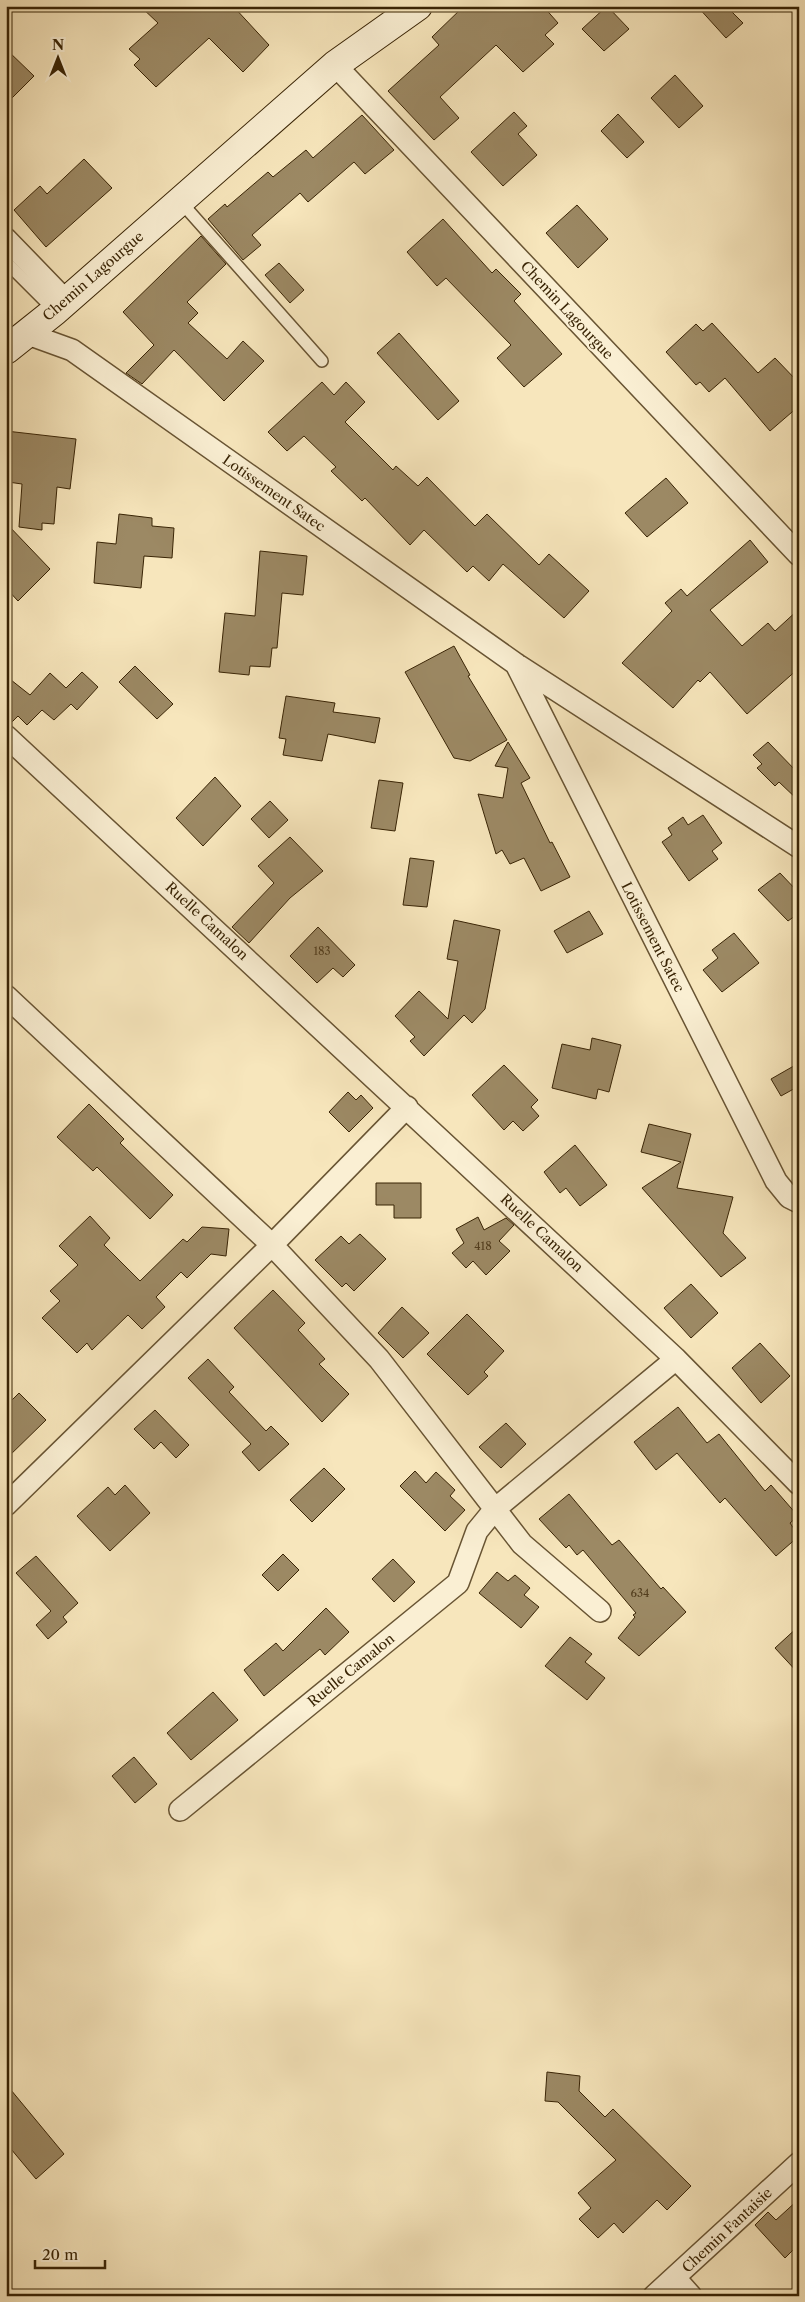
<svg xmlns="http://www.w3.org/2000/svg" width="805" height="2302" viewBox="0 0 805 2302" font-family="'Libre Caslon Text',serif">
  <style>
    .building { fill: #9c8964; stroke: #392405 }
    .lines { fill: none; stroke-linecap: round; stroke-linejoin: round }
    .lane-casing { stroke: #685433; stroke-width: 14 }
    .street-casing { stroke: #685433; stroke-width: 24 }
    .secondary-casing { stroke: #392405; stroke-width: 30 }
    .lane { stroke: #faefd3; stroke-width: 11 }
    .street { stroke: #faefd3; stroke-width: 21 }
    .secondary { stroke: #faefd3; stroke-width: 28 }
    .labels { text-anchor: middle; stroke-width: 4.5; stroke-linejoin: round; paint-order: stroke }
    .number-label { font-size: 11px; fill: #523d1d }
    .street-label { font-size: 14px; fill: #392405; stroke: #faefd3 }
  </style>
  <rect width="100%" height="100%" fill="#f7e6bc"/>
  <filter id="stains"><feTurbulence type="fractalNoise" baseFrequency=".004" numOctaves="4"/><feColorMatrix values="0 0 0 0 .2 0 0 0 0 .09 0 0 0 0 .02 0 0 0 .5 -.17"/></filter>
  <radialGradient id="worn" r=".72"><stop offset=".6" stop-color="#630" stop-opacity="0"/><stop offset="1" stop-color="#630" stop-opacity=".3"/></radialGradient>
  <path class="building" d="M140 6H233L269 45 243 72 209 38 156 87 134 65 140 59 129 49 158 23Z
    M464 6H543L558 23 545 35 554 44 523 72 496 45 440 97 459 118 434 140 388 91 439 45 432 37Z
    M607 6 629 29 604 51 582 29Z
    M697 6H726L743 23 726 38Z
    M6 49 34 76 6 104Z
    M675 75 703 106 679 128 651 98Z
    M514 112 527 126 518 134 537 155 503 186 471 152Z
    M618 114 644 142 627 158 601 131Z
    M362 115 394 150 365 174 354 162 308 202 300 193 252 235 261 245 243 260 208 219 225 204 227 207 268 172 273 177 306 150 313 158Z
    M84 159 112 188 46 247 14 210 40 186 47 194Z
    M577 205 608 239 578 268 546 233Z
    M443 219 492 273 496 269 521 294 514 301 562 354 524 387 497 358 511 345 446 278 437 286 407 252Z
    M201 236 226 264 187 302 198 313 188 323 227 359 243 341 264 361 224 401 174 350 142 384 126 373 154 345 123 312Z
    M279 263 304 290 290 303 265 275Z
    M712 323 758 373 775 358 799 383V406L770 431 725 378 709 392 700 382 696 385 666 352 696 324 703 331Z
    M399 333 459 401 438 420 377 353Z
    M322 382 334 395 346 382 365 402 345 422 393 470 396 466 418 486 427 477 475 526 487 514 539 565 549 554 589 591 564 618 503 564 489 581 473 566 467 572 424 530 410 545 365 498 362 501 331 471 336 467 304 436 287 451 268 432Z
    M6 431 76 439 70 489 57 487 54 524 42 523V530L19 527 22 484 8 482 10 455 6 454Z
    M666 478 688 503 647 537 625 513Z
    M119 514 152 518V526L174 528 172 558 144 556 141 588 94 583 97 542 116 544Z
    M6 523 50 569 18 601 6 588Z
    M750 540 768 562 710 610 742 646 768 623 775 631 799 609V668L747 714 710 672 700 682 698 680 673 708 622 663 672 611 665 603 681 589 687 596Z
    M260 551 307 556 303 595 282 593 277 648H272L270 667 250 666 249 675 219 672 225 613 255 616Z
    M454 646 470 675 468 676 507 740 470 761 454 758 405 672Z
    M135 666 173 704 157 719 119 682Z
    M82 672 98 687 77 710 71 704 54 720 42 710 27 725 18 716 10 724H6V676L30 695 50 673 66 688Z
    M286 696 335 703 333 712 380 718 375 743 328 734 322 761 283 755 286 739 279 738Z
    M508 742 530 778 521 783 550 843 552 842 570 877 541 891 524 858 510 864 502 850 496 854 478 794 503 798 508 768 495 766Z
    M768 742 799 774V801L779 782 775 786 757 768 762 764 753 755Z
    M215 777 241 806 203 846 176 818Z
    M379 780 403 783 395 831 371 828Z
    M270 801 288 820 269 838 251 819Z
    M703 815 722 843 712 851 718 859 689 881 662 842 672 835 668 828 683 817 688 825Z
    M290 837 323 871 290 898 249 943 232 927 274 883 258 866Z
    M410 858 434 861 427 907 403 905Z
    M780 873 799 893V913L788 921 758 890Z
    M589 911 603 934 567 953 554 931Z
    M454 920 500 930 485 1009 472 1023 464 1015 424 1056 410 1041 415 1037 395 1016 419 991 448 1019 458 961 447 959Z
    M318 927 355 965 343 977 333 968 317 983 290 956Z
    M734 933 759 963 722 992 703 970 718 958 712 950Z
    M592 1038 621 1045 609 1092 598 1089 596 1099 552 1088 562 1044 590 1050Z
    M799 1063V1086L781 1096 771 1079Z
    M504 1065 538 1100 531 1107 539 1116 523 1131 513 1121 504 1130 472 1095Z
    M348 1092 356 1100 361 1095 373 1108 349 1132 329 1112Z
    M89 1104 124 1139 120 1143 173 1195 150 1219 97 1167 93 1171 57 1137Z
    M649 1124 691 1134 677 1188 733 1197 723 1233 746 1258 721 1277 642 1188 681 1162 641 1152Z
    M575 1145 607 1185 580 1206 566 1188 560 1193 544 1172Z
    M376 1183H421V1218H394V1205H376Z
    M90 1216 110 1238 104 1245 140 1281 183 1239 187 1242 202 1227 229 1229 226 1256 211 1254 187 1278 181 1272 156 1297 165 1307 142 1329 128 1315 92 1350 87 1343 77 1353 42 1318 60 1301 50 1291 78 1265 59 1246Z
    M478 1217 484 1230 506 1218 514 1225 499 1241 510 1251 486 1275 473 1261 466 1268 452 1253 464 1243 456 1229Z
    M360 1234 386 1259 354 1291 346 1283 342 1287 315 1260 341 1236 349 1244Z
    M691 1284 718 1313 691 1338 664 1308Z
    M273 1290 305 1323 298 1330 325 1359 319 1364 349 1394 322 1422 234 1328Z
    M402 1307 429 1333 403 1358 378 1333Z
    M467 1314 504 1351 484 1372 488 1376 468 1395 427 1354Z
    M760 1343 790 1376 761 1403 732 1368Z
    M208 1359 234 1387 229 1392 266 1431 271 1426 289 1444 259 1471 242 1452 251 1444 188 1378Z
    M19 1393 46 1420 6 1459V1406Z
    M678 1407 707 1443 719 1434 765 1491 771 1485 798 1516 790 1523 799 1536 776 1556 725 1498 720 1503 677 1453 656 1470 634 1442Z
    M155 1410 189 1445 176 1458 161 1442 154 1449 134 1429Z
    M506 1423 526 1444 501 1468 479 1447Z
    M324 1468 345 1489 312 1522 290 1500Z
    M415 1471 426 1483 436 1472 455 1490 450 1496 465 1510 445 1531 400 1486Z
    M125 1485 150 1513 110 1551 77 1516 108 1487 115 1495Z
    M569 1494 612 1545 619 1540 661 1589 663 1587 686 1612 639 1656 618 1638 635 1617 633 1615 636 1613 583 1550 577 1555 569 1545 566 1548 539 1519Z
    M283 1554 299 1570 278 1591 262 1575Z
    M36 1556 78 1603 63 1617 67 1622 48 1639 36 1625 51 1611 16 1573Z
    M393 1559 415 1582 394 1602 372 1579Z
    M497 1572 508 1581 515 1575 530 1588 524 1595 539 1607 521 1628 479 1593Z
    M326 1608 349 1632 325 1655 320 1649 264 1696 244 1670 276 1643 283 1651Z
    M799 1626V1674L775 1648Z
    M570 1637 592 1654 585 1662 605 1678 587 1700 545 1666Z
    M213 1692 238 1720 191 1760 167 1733Z
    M134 1757 157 1784 135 1803 112 1776Z
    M547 2072 580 2076 579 2091 605 2117 613 2109 691 2186 667 2210 657 2200 623 2233 614 2223 598 2238 579 2219 591 2208 578 2193 616 2160 558 2102 545 2101Z
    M6 2084 64 2154 36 2179 6 2143Z
    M799 2199V2244L785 2258 755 2225 768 2212 776 2220Z"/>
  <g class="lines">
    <defs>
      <path id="lane" d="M180 201 322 361
        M6 262 55 311"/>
      <path id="street" d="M335 65 799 555
        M6 239 66 301
        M25 333 72 350 516 664 799 847
        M516 664 776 1181 789 1197 799 1202
        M6 736 676 1359 799 1484
        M6 996 272 1245 379 1359 522 1544 600 1611
        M6 1505 272 1245 407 1107
        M180 1810 458 1583 477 1531 495 1509 676 1359
        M675 2278 691 2296
        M654 2296 799 2163"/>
      <path id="secondary" d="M6 350 55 311 335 65 418 6"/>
    </defs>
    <use href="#lane" class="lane-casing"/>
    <use href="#street" class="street-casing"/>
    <use href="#secondary" class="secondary-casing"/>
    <use href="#lane" class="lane"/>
    <use href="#street" class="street"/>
    <use href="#secondary" class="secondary"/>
  </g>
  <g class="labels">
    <g class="number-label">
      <text x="322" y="955">183</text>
      <text x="483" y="1250">418</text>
      <text x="640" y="1597">634</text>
    </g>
    <g class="street-label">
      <text transform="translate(93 276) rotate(-41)" y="5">Chemin Lagourgue</text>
      <text transform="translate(567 310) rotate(47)" y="5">Chemin Lagourgue</text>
      <text transform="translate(274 493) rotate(35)" y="5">Lotissement Satec</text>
      <text transform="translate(207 921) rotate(43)" y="5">Ruelle Camalon</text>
      <text transform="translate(653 937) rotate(63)" y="5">Lotissement Satec</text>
      <text transform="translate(542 1233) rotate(43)" y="5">Ruelle Camalon</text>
      <text transform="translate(351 1670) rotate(-39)" y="5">Ruelle Camalon</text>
      <text transform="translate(727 2230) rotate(-43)" y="5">Chemin Fantaisie</text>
    </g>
  </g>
  <rect width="805" height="2302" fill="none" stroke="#f7e6bc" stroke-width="25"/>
  <rect x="8" y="8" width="790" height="2287" fill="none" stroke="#392405" stroke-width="2.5"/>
  <rect x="12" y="12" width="780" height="2277" fill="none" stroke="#392405"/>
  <g transform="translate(58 58)" stroke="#faefd3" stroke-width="4" paint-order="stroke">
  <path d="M0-4L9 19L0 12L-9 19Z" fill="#392405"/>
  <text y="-8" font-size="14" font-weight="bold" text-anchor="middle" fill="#392405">N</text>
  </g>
  <path d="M35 2260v8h70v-8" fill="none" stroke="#392405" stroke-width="2.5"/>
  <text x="42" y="2260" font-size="15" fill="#392405" stroke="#faefd3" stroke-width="4" paint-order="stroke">20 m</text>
  <rect width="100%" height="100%" filter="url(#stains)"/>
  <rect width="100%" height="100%" fill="url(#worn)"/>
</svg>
